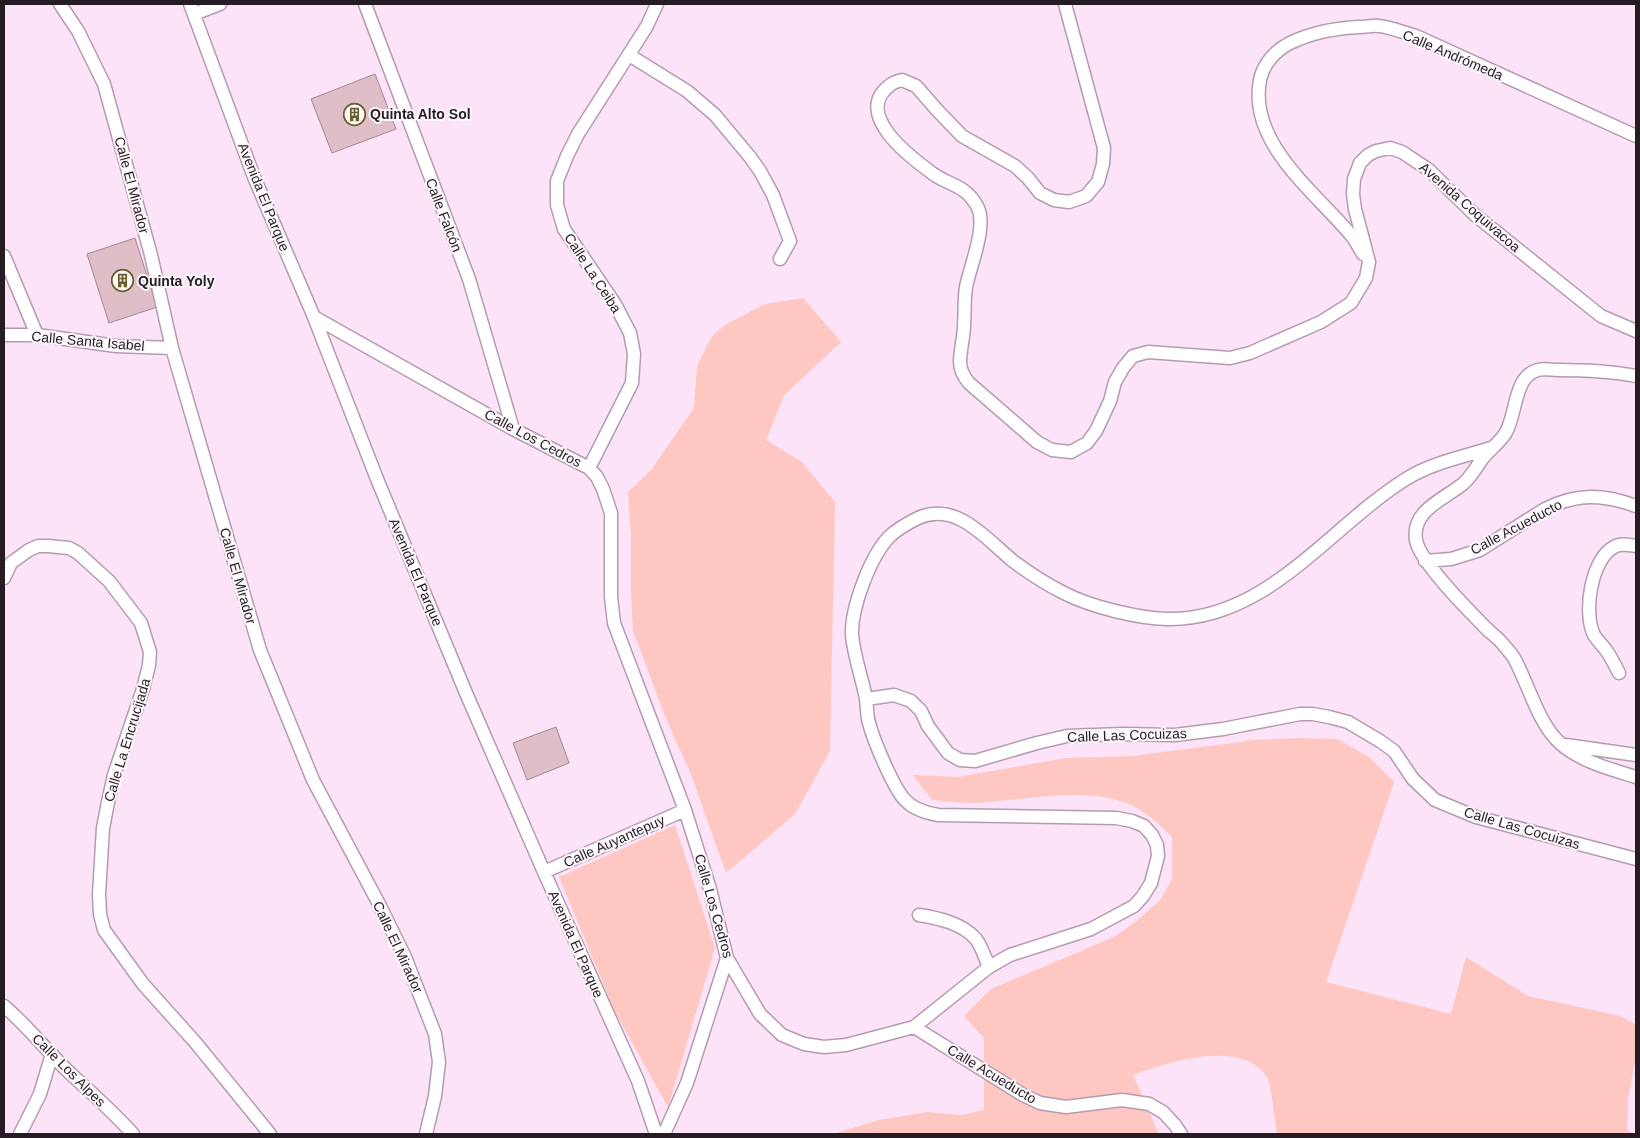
<svg xmlns="http://www.w3.org/2000/svg" width="1640" height="1138" viewBox="0 0 1640 1138" font-family="Arial,sans-serif">
  <style>
    .green { fill: #fec7c2 }
    .building { fill: #dfbec8; stroke: #a58790 }
    .lines { fill: none; stroke-linecap: round; stroke-linejoin: round }
    .minor-casing { stroke: #b49caf; stroke-width: 15 }
    .minor { stroke: #fff; stroke-width: 12 }
    .labels { text-anchor: middle; stroke-width: 4; stroke-linejoin: round; paint-order: stroke }
    .street-label { font-size: 14px; fill: #261d24; stroke: #fdf8fc }
    .poi-label { font-size: 14px; font-weight: bold; fill: #261d24; stroke: #fdf8fc; text-anchor: start }
  </style>
  <rect width="100%" height="100%" fill="#fde3f8"/>
  <path class="green" d="M803 298 841 342 784 395 766 440 802 462 835 502 830 751 795 814 726 873 692 777 665 716 633 631 631 590V535L628 492 651 470 694 408 697 366 712 336 725 325 765 304Z
    M1301 738 1337 739 1369 757 1394 782 1326 982 1451 1014 1466 957 1528 996 1620 1016 1636 1025V1056L1628 1098 1627 1130 1632 1134H1277C1275 1124 1271 1083 1267 1077 1242 1038 1168 1062 1133 1075L1159 1134H833L879 1120 927 1112 961 1115 984 1110V1038L964 1016 991 989 1114 937 1137 921 1161 899 1172 879V837C1158 823 1145 810 1126 803 1084 786 1019 801 974 803 961 803 946 801 932 800L913 775 958 777 1066 758 1133 756 1255 740Z
    M675 825 715 948 668 1107 615 1012 559 877Z"/>
  <path class="building" d="M375 74 396 129 332 153 311 99Z
    M135 238 157 307 109 323 87 254Z
    M556 727 569 763 527 780 513 743Z"/>
  <g class="lines">
    <defs>
      <path id="minor" d="M60 4 78 31 104 84 151 255 172 348 260 650 313 780 379 904 405 957 435 1034 439 1062 435 1096 426 1134
        M190 4 254 177 314 317 377 479 466 693 544 872 638 1081 656 1134
        M365 4 469 279 513 429
        M1065 4 1104 148 1103 164 1098 182 1086 196 1069 202 1054 200 1040 193 1028 178 1015 166 962 136 937 110 916 86 902 80C898 81 892 83 889 86 853 114 910 157 932 173 949 186 965 184 977 206 988 225 970 266 966 287 964 300 965 312 964 325 964 337 960 350 960 362 960 371 964 377 969 383L1037 442 1052 450 1071 452 1087 443 1096 431 1110 401 1115 382 1123 368 1133 356 1148 352 1230 358 1250 353 1321 322 1351 303 1366 278 1369 262 1355 209 1353 194 1354 179 1360 163 1368 155 1376 151 1390 148 1402 152 1429 170 1475 215 1601 316 1636 331
        M194 14 220 4
        M629 55 687 91 715 115 750 157 760 171 773 195 790 241 780 259
        M1363 254C1359 248 1356 241 1351 235 1315 192 1248 143 1260 80 1263 64 1276 50 1290 43 1313 32 1335 28 1360 27 1366 27 1373 25 1379 26 1391 27 1404 33 1416 36L1636 136
        M4 256 37 335
        M314 317 513 429 589 468 597 477 603 489 611 513V597L614 623 685 810 710 889 727 958 760 1014 782 1035 804 1044 824 1047 846 1045 914 1027 989 967 1010 955 1091 929 1134 906 1143 896 1151 883 1158 856 1157 845 1152 835 1144 826 1132 821 1116 818 938 815C926 813 915 810 906 801 894 790 872 737 868 719 867 713 867 706 866 699 862 677 854 657 852 635 851 608 870 557 889 537 897 529 908 523 918 518 957 501 986 539 1013 561 1029 573 1046 584 1064 593 1091 607 1137 618 1167 619 1267 621 1329 527 1406 479 1431 463 1463 457 1491 448
        M4 335H37L116 346 172 348
        M1636 376C1610 371 1584 370 1557 370 1552 370 1544 368 1538 370 1513 376 1517 416 1505 434 1499 443 1489 450 1482 459 1477 467 1471 476 1464 483 1445 499 1411 510 1416 540 1419 560 1467 609 1483 625 1489 632 1497 637 1502 643 1506 648 1511 653 1514 658 1529 685 1538 724 1561 744 1582 762 1610 769 1636 777
        M589 468 632 383 634 354 630 333 615 304 564 229 557 205V181L567 156 578 134 647 26 657 4
        M1425 561 1451 559 1480 550 1545 509C1577 493 1603 494 1636 506
        M4 578 11 563 29 550 38 546H48L69 548 78 553 109 581 141 623 150 652 149 665 143 689 114 775 108 802 103 828 99 894 100 914 104 930 143 984 195 1042 270 1134
        M1619 673C1615 665 1611 657 1606 650 1602 645 1597 640 1594 635 1583 613 1591 559 1614 547 1620 543 1629 545 1636 546
        M866 699 894 695 911 701 921 711 928 726 948 753 960 760 975 761 1037 743 1067 736 1123 734 1175 735 1223 729 1300 714H1313L1329 717 1348 722 1380 741 1394 751 1413 779 1435 800 1476 817 1636 859
        M1566 745 1636 755
        M544 872 685 810
        M919 915C938 918 962 923 976 939 982 947 985 958 989 967
        M4 1006C29 1027 48 1053 72 1075 93 1094 114 1113 133 1134
        M914 1027 1023 1095 1040 1103 1066 1107 1122 1100 1149 1104 1163 1112 1175 1125 1181 1134
        M20 1134 40 1094 52 1054
        M664 1134 687 1083 727 958"/>
    </defs>
    <use href="#minor" class="minor-casing"/>
    <use href="#minor" class="minor"/>
  </g>
  <defs>
    <symbol id="building-ring" viewBox="-11 -11 22 22"><circle r="9.5" fill="#fdf8fc" stroke="#68602d" stroke-width="1.5"/><path d="M-4-6H4V6H1V3H-1V6H-4ZM-2.5-4.3h1.7v1.8h-1.7ZM.8-4.3h1.7v1.8H.8ZM-2.5-1h1.7V.8h-1.7ZM.8-1h1.7V.8H.8Z" fill="#68602d"/></symbol>
  </defs>
  <g fill-rule="evenodd">
    <use href="#building-ring" x="342" y="102" width="25" height="25"/>
    <use href="#building-ring" x="110" y="268" width="25" height="25"/>
  </g>
  <g class="labels">
    <g class="street-label">
      <text transform="translate(1453 55) rotate(23)" y="5">Calle Andrómeda</text>
      <text transform="translate(132 185) rotate(75)" y="5">Calle El Mirador</text>
      <text transform="translate(264 197) rotate(68)" y="5">Avenida El Parque</text>
      <text transform="translate(1470 207) rotate(41)" y="5">Avenida Coquivacoa</text>
      <text transform="translate(444 215) rotate(69)" y="5">Calle Falcón</text>
      <text transform="translate(593 273) rotate(57)" y="5">Calle La Ceiba</text>
      <text transform="translate(88 341) rotate(5)" y="5">Calle Santa Isabel</text>
      <text transform="translate(533 438) rotate(28)" y="5">Calle Los Cedros</text>
      <text transform="translate(1516 527) rotate(-28)" y="5">Calle Acueducto</text>
      <text transform="translate(416 572) rotate(67)" y="5">Avenida El Parque</text>
      <text transform="translate(238 576) rotate(74)" y="5">Calle El Mirador</text>
      <text transform="translate(1127 735) rotate(-2)" y="5">Calle Las Cocuizas</text>
      <text transform="translate(127 740) rotate(-73)" y="5">Calle La Encrucijada</text>
      <text transform="translate(1522 828) rotate(16)" y="5">Calle Las Cocuizas</text>
      <text transform="translate(614 841) rotate(-24)" y="5">Calle Auyantepuy</text>
      <text transform="translate(714 906) rotate(74)" y="5">Calle Los Cedros</text>
      <text transform="translate(576 944) rotate(66)" y="5">Avenida El Parque</text>
      <text transform="translate(398 947) rotate(65)" y="5">Calle El Mirador</text>
      <text transform="translate(69 1070) rotate(45)" y="5">Calle Los Alpes</text>
      <text transform="translate(992 1074) rotate(31)" y="5">Calle Acueducto</text>
    </g>
    <g class="poi-label">
      <text x="370" y="119">Quinta Alto Sol</text>
      <text x="138" y="286">Quinta Yoly</text>
    </g>
  </g>
  <rect width="1640" height="1138" fill="none" stroke="#261d24" stroke-width="10"/>
</svg>
